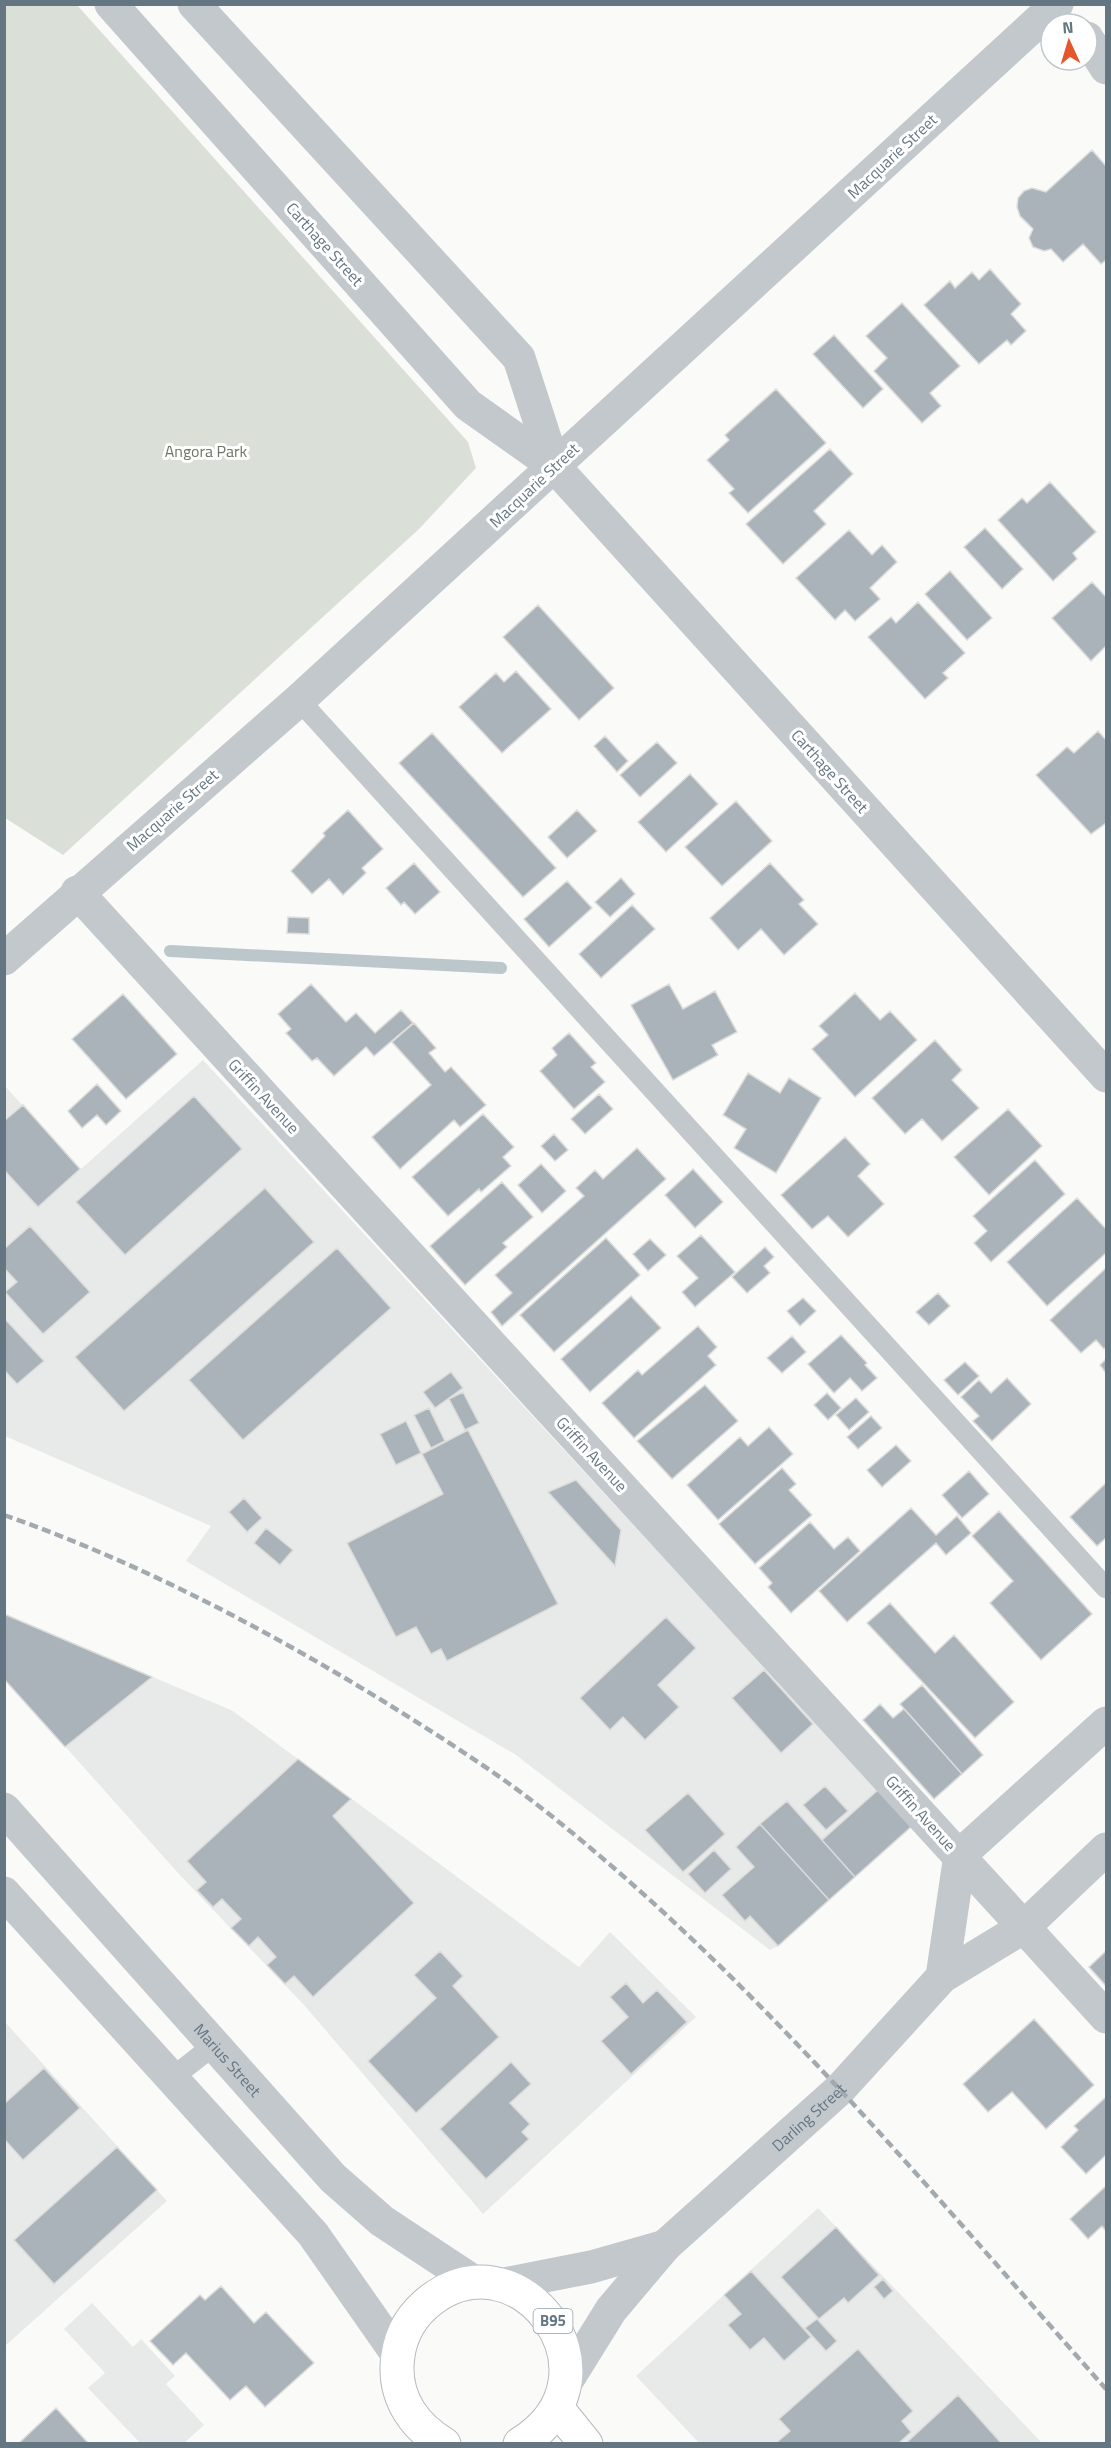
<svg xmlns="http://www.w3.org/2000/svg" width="1111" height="2448" viewBox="0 0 1111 2448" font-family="'Titillium Web',sans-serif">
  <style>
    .built { fill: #e8e9e9 }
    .green { fill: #dadfd7 }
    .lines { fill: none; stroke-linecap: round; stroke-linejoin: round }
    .stream { stroke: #bbc7cb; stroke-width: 12 }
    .building { fill: #aab3b9; stroke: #dcdcda; stroke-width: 1.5 }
    .primary-casing { stroke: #b5babe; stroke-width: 35 }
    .service { stroke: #c3c8cc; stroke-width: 21 }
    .minor { stroke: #c3c8cc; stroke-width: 33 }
    .primary { stroke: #fff; stroke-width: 33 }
    .rail { stroke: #a2aab0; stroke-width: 4.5; stroke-dasharray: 9 4.5; stroke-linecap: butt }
    .labels { text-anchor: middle; stroke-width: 6; stroke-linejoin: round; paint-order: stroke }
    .shield { fill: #fff; stroke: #939fa8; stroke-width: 1.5 }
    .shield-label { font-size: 15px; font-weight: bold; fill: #657683 }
    .street-label { font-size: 16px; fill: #657683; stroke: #fff }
    .park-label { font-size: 16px; fill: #687a64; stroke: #fff }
  </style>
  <rect width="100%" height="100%" fill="#fafaf8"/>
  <path class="built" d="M203 1060 912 1826 778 1946 770 1950 516 1755 186 1561 211 1526 5 1436 4 1085 81 1169Z
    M4 1614 233 1711 579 1967 610 1932 696 2017 483 2214 304 2005 178 1873 5 1679Z
    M4 2021 167 2201 5 2346H4Z
    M818 2208 1042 2443H699L636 2376Z
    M92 2303 133 2347 141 2339 175 2376 166 2384 204 2425 184 2443H140L88 2388 105 2373 64 2329Z"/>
  <path class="green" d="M4 5H77L468 442 476 468 419 529 63 855 5 818Z"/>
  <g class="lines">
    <path class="stream" d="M170 951 501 968"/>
  </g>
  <path class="building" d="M1092 150 1106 166V260L1101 264 1083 244 1063 262 1051 249 1044 251 1033 247 1029 238 1033 229 1020 216 1017 207 1018 198 1024 191 1032 188 1046 192Z
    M990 269 1021 304 1011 314 1026 331 1011 345 1007 340 979 364 924 305 950 281 955 288 972 272 979 280Z
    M902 303 960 366 930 393 941 406 922 423 874 371 887 358 866 336Z
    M834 335 883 389 863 408 813 354Z
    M776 389 826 443 748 513 729 493 734 489 707 460 729 440 725 435Z
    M830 449 853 474 814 511 826 524 783 564 746 524Z
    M1050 482 1096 532 1073 553 1077 559 1053 581 998 520 1022 498 1027 503Z
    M985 528 1023 569 1002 589 964 547Z
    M849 530 872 555 882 545 897 562 870 588 880 599 855 621 845 610 835 620 796 578Z
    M950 571 992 618 967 640 925 594Z
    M1092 582 1106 597V646L1091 661 1052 618Z
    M918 602 965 653 943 673 948 678 925 699 868 637 891 617 896 623Z
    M538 605 614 688 579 720 503 637Z
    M516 671 551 709 502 753 459 707 496 673 504 682Z
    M1098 731 1106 740V823L1091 834 1036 775 1067 747 1074 753Z
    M432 733 556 868 523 897 399 763Z
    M605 736 628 761 617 772 594 746Z
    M657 742 677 763 640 797 620 775Z
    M690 774 718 804 666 852 638 822Z
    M736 801 772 841 722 886 685 847Z
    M348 810 383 849 362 868 366 873 343 895 329 879 312 894 291 871 325 836 323 833Z
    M577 810 597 831 567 858 548 837Z
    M414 863 440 892 415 914 404 902 401 905 386 888Z
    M770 863 804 900 799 904 818 924 784 955 761 929 738 950 710 918Z
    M621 878 635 894 610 917 595 902Z
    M567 881 592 908 549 947 524 919Z
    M632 905 655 929 601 978 579 954Z
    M288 917 309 918V934L287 933Z
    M311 984 346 1022 356 1013 375 1033 401 1010 413 1023 374 1056 366 1047 334 1076 317 1058 312 1061 286 1033 291 1029 278 1014Z
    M669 984 683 1009 715 991 737 1032 712 1045 718 1055 673 1080 631 1005Z
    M855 993 880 1020 890 1011 917 1040 855 1097 812 1049 828 1035 819 1026Z
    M123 994 177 1054 126 1099 72 1039Z
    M414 1023 436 1048 429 1053 445 1072 451 1067 486 1105 460 1127 454 1120 400 1169 372 1137 431 1085 392 1042Z
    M569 1033 596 1063 591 1067 605 1082 574 1109 540 1071 557 1055 552 1048Z
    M935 1040 962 1070 952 1080 979 1108 942 1141 922 1119 905 1134 872 1098Z
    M748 1073 780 1093 789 1078 821 1098 776 1173 734 1148 746 1129 723 1115Z
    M97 1084 121 1111 106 1125 97 1115 82 1128 68 1111Z
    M599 1094 613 1109 585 1134 571 1119Z
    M194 1096 242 1149 125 1255 76 1202Z
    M23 1105 80 1169 38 1207 4 1170V1121Z
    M1008 1109 1042 1146 989 1195 954 1157Z
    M483 1114 514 1147 503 1157 511 1166 481 1192 479 1189 448 1216 412 1177Z
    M554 1134 568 1150 555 1161 541 1146Z
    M845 1137 870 1164 858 1176 884 1204 848 1237 828 1216 812 1229 781 1195Z
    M637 1148 666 1179 502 1326 491 1312 512 1293 495 1275 584 1196 576 1188 595 1170 603 1179Z
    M1035 1160 1065 1194 991 1262 974 1243 987 1231 973 1216Z
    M541 1164 566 1191 542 1213 518 1185Z
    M693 1169 723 1202 695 1228 665 1195Z
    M502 1182 533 1217 503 1243 507 1247 465 1285 430 1246Z
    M265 1188 314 1242 124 1411 75 1357Z
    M1077 1198 1106 1229V1253L1047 1306 1007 1262Z
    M30 1226 90 1292 43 1334 5 1292 17 1282 4 1268V1249Z
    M701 1235 735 1272 695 1307 682 1292 698 1278 677 1256Z
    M606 1238 640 1275 554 1352 520 1315Z
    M650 1239 666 1255 648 1271 633 1254Z
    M765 1247 774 1257 764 1266 770 1273 747 1293 732 1277Z
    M337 1248 391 1308 243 1440 189 1380Z
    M1106 1268V1347L1104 1349 1096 1340 1081 1353 1050 1320Z
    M938 1293 950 1306 929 1325 916 1312Z
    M631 1296 661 1328 590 1392 561 1359Z
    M803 1298 816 1311 800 1326 787 1311Z
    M4 1318 44 1361 17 1384 4 1370Z
    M698 1326 717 1347 708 1356 716 1365 634 1438 602 1403 638 1370 642 1375Z
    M841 1335 867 1363 865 1365 877 1378 862 1391 850 1378 834 1393 808 1364Z
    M792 1336 806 1352 782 1373 767 1358Z
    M1106 1359V1373L1100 1365Z
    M965 1362 979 1376 958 1395 944 1380Z
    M451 1372 463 1388 435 1408 423 1392Z
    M1007 1378 1031 1404 992 1441 973 1421 979 1416 961 1397 979 1380 991 1393Z
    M705 1385 738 1421 672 1479 637 1441Z
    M463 1392 479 1423 465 1430 449 1399Z
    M827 1393 841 1408 828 1420 814 1405Z
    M856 1398 869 1412 849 1430 836 1415Z
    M429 1408 445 1441 431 1448 414 1415Z
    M871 1416 882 1428 858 1449 847 1437Z
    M406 1421 421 1453 396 1465 380 1434Z
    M769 1427 793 1454 718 1520 687 1485 740 1437 748 1446Z
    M468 1430 558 1604 447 1661 441 1649 431 1654 416 1627 396 1637 347 1543 443 1494 422 1454Z
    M896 1445 911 1461 882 1487 867 1470Z
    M782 1468 796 1484 789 1490 812 1515 755 1564 719 1524Z
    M969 1471 989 1494 962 1518 942 1495Z
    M576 1480 621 1530 615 1566 548 1492Z
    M1106 1483V1538L1097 1546 1070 1517Z
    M244 1498 262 1518 247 1532 229 1512Z
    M911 1508 936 1535 957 1516 971 1533 946 1555 936 1543 847 1622 819 1591Z
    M999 1511 1092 1614 1041 1660 990 1603 1013 1581 972 1536Z
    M810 1522 834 1549 848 1537 860 1551 791 1613 768 1587 772 1583 759 1568Z
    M266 1528 293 1550 280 1565 254 1543Z
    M890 1603 935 1653 954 1635 1014 1702 975 1738 867 1623Z
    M4 1614 152 1677 65 1747 4 1679Z
    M666 1617 696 1648 658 1685 679 1707 645 1740 623 1717 610 1730 580 1698Z
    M764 1670 813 1724 781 1753 732 1698Z
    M922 1685 983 1755 962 1774 900 1704Z
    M880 1704 893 1718 904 1709 962 1774 934 1799 863 1720Z
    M298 1759 351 1799 333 1816 414 1903 313 1997 294 1976 285 1984 267 1965 276 1957 258 1937 249 1946 231 1928 241 1919 222 1899 213 1907 197 1890 206 1882 187 1861Z
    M825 1786 848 1811 826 1830 803 1805Z
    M879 1789 912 1826 855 1877 822 1840Z
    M688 1793 725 1834 683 1872 645 1830Z
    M787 1801 855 1877 829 1900 760 1824Z
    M760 1824 829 1900 778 1946 750 1916 745 1921 722 1895 754 1867 736 1847Z
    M714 1850 731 1869 705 1893 688 1874Z
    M440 1951 463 1976 453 1986 499 2037 416 2113 368 2061 436 1998 414 1975Z
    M1106 1951V1986L1089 1967Z
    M626 1983 643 2003 657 1990 687 2022 631 2074 601 2041 628 2017 610 1997Z
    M1034 2019 1094 2085 1046 2129 1012 2092 988 2112 963 2084Z
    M511 2062 531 2084 510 2103 530 2124 522 2132 529 2139 486 2179 440 2129Z
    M44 2068 80 2108 23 2160 4 2139V2104Z
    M1106 2097V2155L1086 2174 1061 2147 1078 2130 1074 2126Z
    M117 2147 157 2190 54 2284 14 2240Z
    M1106 2186V2231L1102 2226 1088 2239 1070 2219Z
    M836 2227 879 2275 848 2303 844 2298 819 2319 781 2277Z
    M751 2271 811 2337 784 2361 764 2338 750 2350 728 2325 741 2314 724 2295Z
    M883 2279 893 2291 884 2299 874 2287Z
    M221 2286 254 2323 266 2312 314 2363 265 2407 246 2386 230 2400 186 2353 173 2365 150 2341 200 2295 205 2300Z
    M817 2319 837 2341 826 2351 805 2328Z
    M858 2349 913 2411 902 2421 911 2432 898 2444H775L790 2431 779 2419Z
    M958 2395 1002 2444H905Z
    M56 2408 89 2444H18Z"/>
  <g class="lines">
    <defs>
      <path id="primary" d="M557 2408 586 2444
        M444 2444C415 2427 396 2400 397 2366 398 2342 407 2321 425 2305 515 2225 632 2375 520 2444"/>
    </defs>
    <use href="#primary" class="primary-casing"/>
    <path class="service" d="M299 700 1106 1588
      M172 2078 214 2045"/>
    <g class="minor">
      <path d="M111 4 468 405 554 466 1106 1076"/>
      <path d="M194 4 519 358 554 466"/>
      <path d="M1087 38 1106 68"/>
      <path d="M77 892 1106 2017"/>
      <path d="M4 959 299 700 1057 4"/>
      <path id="s1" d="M4 1809 333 2178 382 2221 476 2283"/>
      <path d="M4 1893 313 2234 397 2354"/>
      <path d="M942 1977 960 1855 1106 1723"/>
      <path d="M499 2285 591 2267 665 2246"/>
      <path id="s2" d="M565 2384 611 2310 665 2246 840 2089 942 1977 1024 1927 1106 1849"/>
    </g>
    <use href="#primary" class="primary"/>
    <path class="rail" d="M4 1515C138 1562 262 1627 383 1701 441 1737 501 1775 554 1818 761 1984 931 2192 1106 2389"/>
  </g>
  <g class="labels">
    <rect class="shield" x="533.5" y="2309" width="39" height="24" rx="4.5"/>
    <g class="shield-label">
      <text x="553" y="2326">B95</text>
    </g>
    <g class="street-label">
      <text transform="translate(892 156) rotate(-43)" y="6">Macquarie Street</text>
      <text transform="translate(325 244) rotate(48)" y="6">Carthage Street</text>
      <text transform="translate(534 485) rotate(-43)" y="6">Macquarie Street</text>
      <text transform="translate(830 771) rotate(48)" y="6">Carthage Street</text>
      <text transform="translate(172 810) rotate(-41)" y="6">Macquarie Street</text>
      <text transform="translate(264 1096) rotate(47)" y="6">Griffin Avenue</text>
      <text transform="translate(592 1454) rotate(47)" y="6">Griffin Avenue</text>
      <text transform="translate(921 1813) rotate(48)" y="6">Griffin Avenue</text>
      <text dy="6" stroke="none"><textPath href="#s1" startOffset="336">Marius Street</textPath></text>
      <text dy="6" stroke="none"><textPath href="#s2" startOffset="364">Darling Street</textPath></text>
    </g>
    <g class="park-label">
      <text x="206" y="457">Angora Park</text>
    </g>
  </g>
  <rect width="1111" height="2448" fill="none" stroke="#657683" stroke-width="12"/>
  <g transform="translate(1069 42) rotate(356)"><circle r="28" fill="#ffffff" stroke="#c1c8cd" stroke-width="1.5"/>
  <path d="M0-4.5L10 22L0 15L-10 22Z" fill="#e4572e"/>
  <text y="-9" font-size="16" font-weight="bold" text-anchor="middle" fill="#657683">N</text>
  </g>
</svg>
